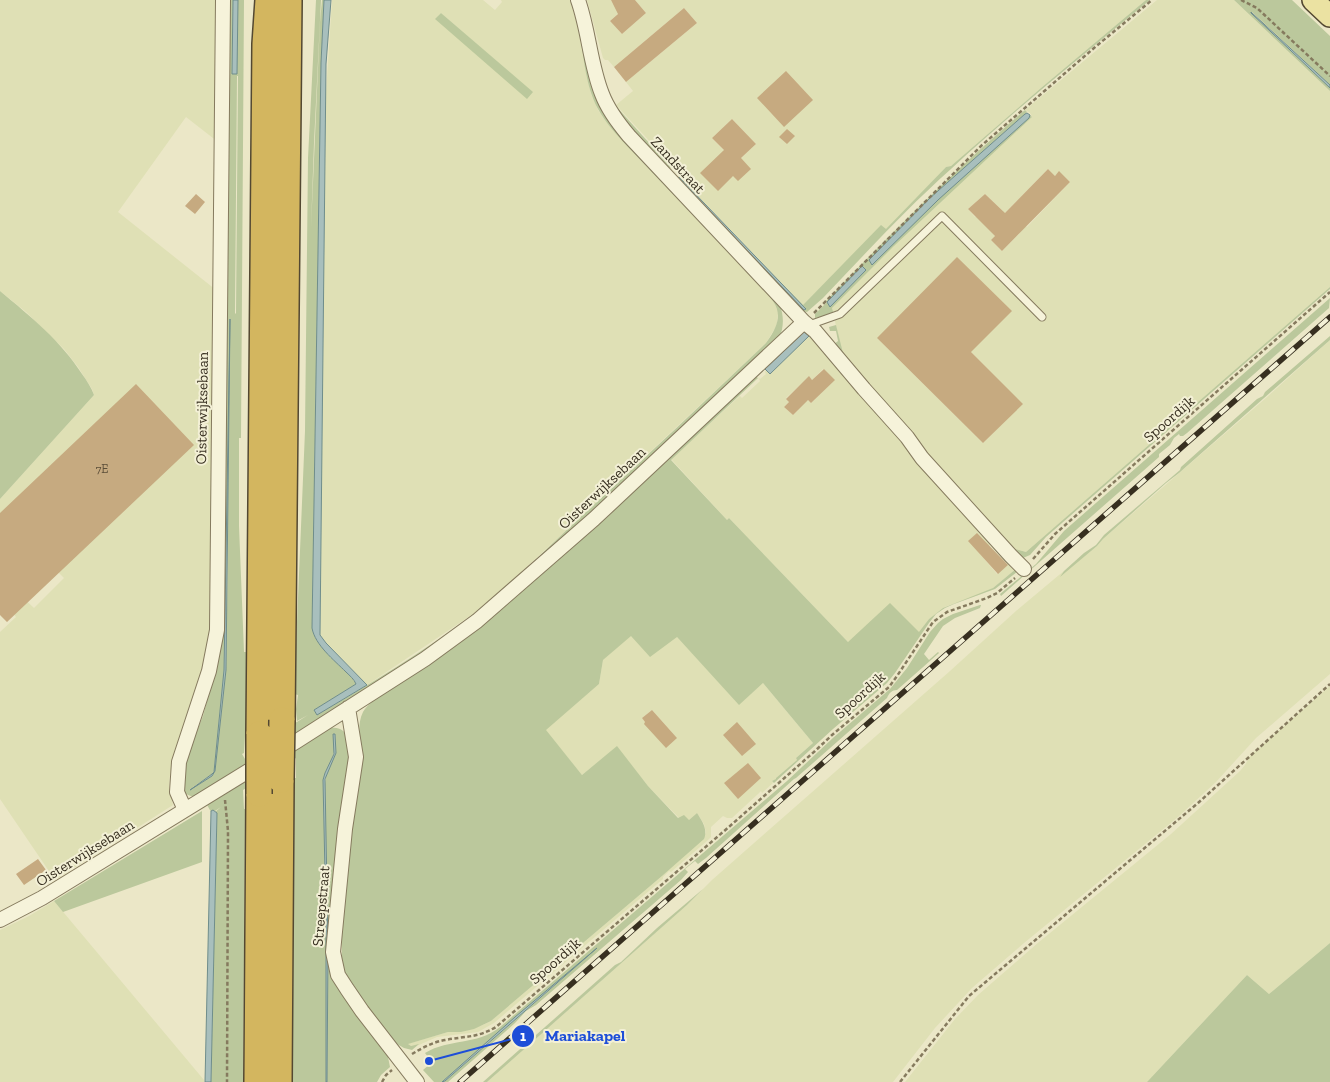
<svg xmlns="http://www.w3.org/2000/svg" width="1330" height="1082" viewBox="0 0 1330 1082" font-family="'Zilla Slab',serif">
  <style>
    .farmland { fill: #dfe0b5; fill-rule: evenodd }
    .green { fill: #bbc89c; fill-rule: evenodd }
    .water { fill: #a8bfbd; stroke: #6f8d8b }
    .building { fill: #c6aa80 }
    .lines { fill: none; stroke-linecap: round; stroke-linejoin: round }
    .lane-casing { stroke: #857a5e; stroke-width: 9 }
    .street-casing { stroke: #857a5e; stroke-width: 16 }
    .primary-casing { stroke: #534832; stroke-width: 24 }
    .highway-casing { stroke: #534832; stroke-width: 28 }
    .path { stroke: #857a5e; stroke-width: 2.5; stroke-dasharray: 4 2.5; stroke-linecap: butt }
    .lane { stroke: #f6f3da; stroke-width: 7 }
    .street { stroke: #f6f3da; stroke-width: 14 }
    .primary { stroke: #ebe2a2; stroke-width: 21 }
    .highway { stroke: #d3b65f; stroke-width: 25 }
    .rail-casing { stroke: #372f20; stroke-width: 5.5 }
    .rail { stroke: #f3f0d6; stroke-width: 4; stroke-dasharray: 11; stroke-linecap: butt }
    .highway-bridge-casing { stroke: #534832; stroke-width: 28; stroke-linecap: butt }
    .highway-bridge { stroke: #d3b65f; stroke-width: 25 }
    .labels { text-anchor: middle; stroke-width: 4; stroke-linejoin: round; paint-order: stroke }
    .number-label { font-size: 12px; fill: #5b4e38 }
    .street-label { font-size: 15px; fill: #372f20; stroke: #f3f0d6 }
    .leader { fill: none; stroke: #1d4ed8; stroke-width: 2 }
    .callout-dot { fill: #1d4ed8; stroke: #f3f0d6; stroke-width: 2 }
    .mark-label { font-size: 15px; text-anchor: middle; font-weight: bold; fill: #fff }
    .callout-label { font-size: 16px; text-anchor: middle; font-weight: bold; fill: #1d4ed8; stroke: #f3f0d6; stroke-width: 4; stroke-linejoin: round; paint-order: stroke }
  </style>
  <rect width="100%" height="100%" fill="#ebe7c7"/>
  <path class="farmland" d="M0 0H220L218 142 186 117 118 212 216 290 209 634 206 655 198 690 185 733 174 756 170 774 169 788 173 805 55 880 0 799V632L16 617 4 602 16 591 34 608 64 578 37 551 0 556V499L94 395 92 389 78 367 64 349 26 312 0 291Z
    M332 0H483L495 10 502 2 501 0H570L578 27 587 78 591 94 598 110 604 119 626 145 757 282 774 302 778 312 777 323 775 328 766 343 636 465 502 590 473 614 367 685 326 643 320 635 326 93ZM441 13 532 92 527 98 436 19Z
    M587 0H611L613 4 623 9 610 21 622 34 646 13 635 0H1146L1041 88 951 166 946 167 886 230 881 226 803 305 679 177V173L616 105 633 91 626 82 697 23 684 8 614 67 608 60H605L603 58ZM732 119 756 144 736 163 712 138Z
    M1157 0H1234L1330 91V287L1026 552 1015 549 1005 542 843 357 832 308 893 247 1032 117 1030 113 1025 110ZM1048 169 1055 176 1059 172 1070 182 1027 227 1024 225 1019 234 1002 251 991 240 995 236 977 216 975 217 968 209 985 194 1003 211V215ZM877 338 971 352 1022 404 983 443Z
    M808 330 1017 568 993 588 981 594 947 606 943 608 929 619 919 633 848 642 729 518 727 520 671 459 740 396 742 398 760 381 758 377 760 379 766 374 765 372 766 370 769 373 809 335 806 333ZM823 369 834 380 811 403 807 399 796 409 798 410 793 415 784 407 789 402 786 398 809 377 812 380ZM990 545 1008 565 997 574 980 554Z
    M1330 340V674L1256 738 1216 782 1178 817 1024 943 972 988 935 1028 893 1082H487L687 905 712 880 950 671 1016 611 1059 575 1064 571 1062 574 1097 546 1103 539 1267 397Z
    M631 635 677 637 739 704 763 683 813 743 796 758 797 760 776 778 777 779 772 781 773 783 762 793 761 791 758 794 732 818H727L723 816 711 827V837L707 841 671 872 669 871 663 877V879L494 1023 478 1032 437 1037 419 1045 411 1046 407 1044 448 1032H461L483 1025 491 1021 662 876 706 833 704 824 697 813 689 820 679 818 648 786 617 747 582 775 545 730 599 684 603 660ZM652 710 677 738 645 722 642 718Z
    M1330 686V943L1269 994 1247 975 1147 1082H905L955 1019 978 995 1039 942 1171 834 1240 771 1245 765 1251 755Z
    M54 901 204 1080V1082H0V930L29 916Z"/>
  <path class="green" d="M229 0H233L232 74H236L238 0H244L241 438H239V526L244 652H246V736H245L244 753 242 754 245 759 294 729 292 725 308 715 297 721 296 709 298 695 294 694 305 431 308 158 316 0H321L314 143 311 228 320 22 322 0H324L321 63 312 628C316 645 331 657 343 669 348 674 353 678 356 684L314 710 317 715C370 684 423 652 472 615 508 588 540 555 573 524 638 464 702 404 766 343 787 314 778 305 757 282L626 145C616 134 605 122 598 109 585 85 584 56 579 30 577 19 573 10 570 0H575L596 92 780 305C784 317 784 327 779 339L621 489 460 629 297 734 296 732 245 763 246 765 196 796C191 797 187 795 184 792V763L203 716 214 675ZM237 76H238L236 313 235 314ZM228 435V550L226 670 217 752 215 771 212 776 189 790 212 774 214 771 224 670Z
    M1146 0H1150C1083 55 1015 110 951 169 906 209 865 254 823 298L807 312 802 311 677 181 679 173 678 178 806 308 803 305 881 225 886 229 946 167 951 166 1041 88Z
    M1234 0H1292L1330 36V85L1252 12 1251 13 1330 88V91Z
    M441 13 533 92 527 99 435 19Z
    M615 105 668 164 673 167 665 169 613 107Z
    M1025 110 1027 112 1025 114 930 198 869 260 1029 118 1030 115 1032 117 893 247 832 308 834 315 815 318V314L827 302 826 301C890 234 955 170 1025 110Z
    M1330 287V289L1046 537 1030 555 1023 558 1014 554 832 346 838 341 836 331H830L829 327 836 325 844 357 1005 542 1015 549 1026 552Z
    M0 291C30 316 61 341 82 374 87 381 91 387 94 395L0 499Z
    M1330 298 1329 308 1187 433 1183 436H1180L1179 434 1174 438 1170 445 1159 454V457L1001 596 1000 594 1036 564 1064 531Z
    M1330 336V340L1179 473 1166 483 1103 539 1097 546 1060 577 1064 571 1084 553 1096 545 1104 535 1180 470 1181 467 1257 399 1263 396 1265 392Z
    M755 376 758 378 671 460 727 520 729 518 848 642 890 603 919 632 929 619 943 608 993 588 1017 568V572L995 589 954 604 945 608 936 614 929 623 895 673 887 683 833 729 774 783 772 781 776 779V778L797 760 796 758 813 743 763 683 739 705 677 637 650 657 631 636 603 660 599 684 546 730 582 775 617 746 648 786 678 818 684 815 689 820 697 813C702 821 708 829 704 839L662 876 491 1021 474 1029 461 1032H448L408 1044 411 1046 419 1044 412 1050 404 1048 397 1044 381 1027 346 976 342 961 341 909 360 750C360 738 357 724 363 712 371 697 410 677 426 667 443 655 459 642 476 629Z
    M980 605H981L980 608 955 618 943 626 924 654 929 660 938 652 939 653 897 690C892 690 889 693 887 698L796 778 794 779 706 858 698 864 695 861 685 869 688 872 681 880 536 1005 526 1011 515 1023 448 1082H444L562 979 594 950 442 1082H434L423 1070 430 1064 431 1061 425 1053C450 1038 476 1046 500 1027L787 781 834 737 890 689 907 668 930 632 938 623 943 619 953 614Z
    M331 728C342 727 345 732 350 741L335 967 375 1031 388 1057 390 1067 381 1075 377 1082H327L328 949 325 784 326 775 336 753 335 735C333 741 335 746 334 752 332 762 325 770 323 780L326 920V1082H292L294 778H296V758L243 790 244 809H245L243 1082H211L217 813 215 812 221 807 215 811 212 810 211 812 206 803 243 781 244 782 246 781 294 752 293 750Z
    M202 811V862L63 912 54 901Z
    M703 889 687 905 487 1082H483L615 965 621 962 657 928Z
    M1330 943V1082H1147L1247 975 1269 994Z"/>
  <path class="water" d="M233 0H238L237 74H232Z
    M324 0H331L326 64 320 635 326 643 367 685 317 715 314 710 356 684C354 679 350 676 346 672 334 660 315 645 312 628L321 63Z
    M1251 12 1330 85V88L1251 13Z
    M1027 113 1030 115 1029 118 938 200 872 265 869 260 930 198 1025 114Z
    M679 177 806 309 804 310 678 178Z
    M862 266 866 270 830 307 827 302Z
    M230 319 226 670 215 771 212 776 190 790 212 774 214 772 224 670Z
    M804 332 809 336 770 374 765 369Z
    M333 734H335L336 753 325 779 328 949 327 1082H326V920L323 780 325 773 334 754Z
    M213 810 217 813 211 1082H205L211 811Z
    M597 948 445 1081 442 1082 515 1017Z"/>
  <path class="building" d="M611 0H635L646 13 622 34 610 21 618 14Z
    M684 8 697 23 626 82 614 67Z
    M786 71 813 100 784 127 757 98Z
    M732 119 756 144 741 158 751 169 738 181 733 176 718 191 700 173 724 150 712 138Z
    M787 129 795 136 787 144 779 137Z
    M1048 169 1055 176 1059 171 1070 182 1002 251 991 240 995 236 968 209 985 194 1005 213Z
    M196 194 205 202 195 214 185 206Z
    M957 257 1012 311 971 352 1023 404 983 443 877 338Z
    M824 369 835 380 811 403 808 400 793 415 784 407 789 402 786 399 809 376 812 380Z
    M136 384 194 445 7 622 0 615V513Z
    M977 533 1008 565 998 574 968 541Z
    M652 710 677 738 666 748 644 724 645 722 642 718Z
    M737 722 756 744 742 756 723 735Z
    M748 763 761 778 738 799 724 783Z
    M38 859 46 870 24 885 16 874Z"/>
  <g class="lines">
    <defs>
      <path id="lane" d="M809 325 840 314 942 216 1042 317"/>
      <path id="street" d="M578 0C589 31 590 64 602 94 608 110 618 123 629 136L804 322 815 331 864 389 907 437 922 458 1011 556 1024 569
        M348 708 356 757 345 829 333 952 338 975 347 989 362 1011 417 1082
        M185 810 177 792 179 762 209 671 217 630 223 0
        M0 920 42 898 297 741 425 659 477 621 594 519 804 322"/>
      <path id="primary" d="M1313 0 1330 16"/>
      <path id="highway" d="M282 720 289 0
        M259 734 265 44 268 0
        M257 1082 259 794
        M279 1082 281 780"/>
    </defs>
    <use href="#lane" class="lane-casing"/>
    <use href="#street" class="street-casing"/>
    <use href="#primary" class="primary-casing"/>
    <use href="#highway" class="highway-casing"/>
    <path class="path" d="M1241 0 1257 8 1330 76
      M814 313 981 146 1094 48 1152 0
      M1033 559 1055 534 1330 292
      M225 800 228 831 227 1082
      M412 1054C422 1048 433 1042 445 1040 466 1036 477 1038 496 1027L730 826 815 751 832 735 889 687 897 676 933 622 947 612 987 598 997 593 1015 578
      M382 1082 386 1075 392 1070
      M900 1082 969 996 1198 803 1330 684"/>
    <use href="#lane" class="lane"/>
    <use href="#street" class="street"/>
    <use href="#primary" class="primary"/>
    <use href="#highway" class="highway"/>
    <defs>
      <path id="rail" d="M460 1082 1330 317"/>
    </defs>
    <use href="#rail" class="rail-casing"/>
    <use href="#rail" class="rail"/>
    <defs>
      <path id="highway-bridge" d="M281 780 282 720
        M259 794V734"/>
    </defs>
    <use href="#highway-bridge" class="highway-bridge-casing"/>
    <use href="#highway-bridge" class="highway-bridge"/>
  </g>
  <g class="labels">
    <g class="number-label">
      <text x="102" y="473">7E</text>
    </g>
    <g class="street-label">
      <text transform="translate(678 165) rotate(47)" y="5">Zandstraat</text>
      <text transform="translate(202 408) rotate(-89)" y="5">Oisterwijksebaan</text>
      <text transform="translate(1169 419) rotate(-41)" y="5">Spoordijk</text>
      <text transform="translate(602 488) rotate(-43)" y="5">Oisterwijksebaan</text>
      <text transform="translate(860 695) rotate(-42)" y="5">Spoordijk</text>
      <text transform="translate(85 853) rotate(-32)" y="5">Oisterwijksebaan</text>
      <text transform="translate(321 906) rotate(-85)" y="5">Streepstraat</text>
      <text transform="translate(555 961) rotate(-41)" y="5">Spoordijk</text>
    </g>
  </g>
  <path class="leader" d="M429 1061L523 1036"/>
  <g class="callout-dot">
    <circle cx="429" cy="1061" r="5"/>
    <circle cx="523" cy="1036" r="12"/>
  </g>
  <g class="mark-label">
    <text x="523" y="1041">1</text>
  </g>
  <g class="callout-label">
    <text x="585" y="1041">Mariakapel</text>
  </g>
</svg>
